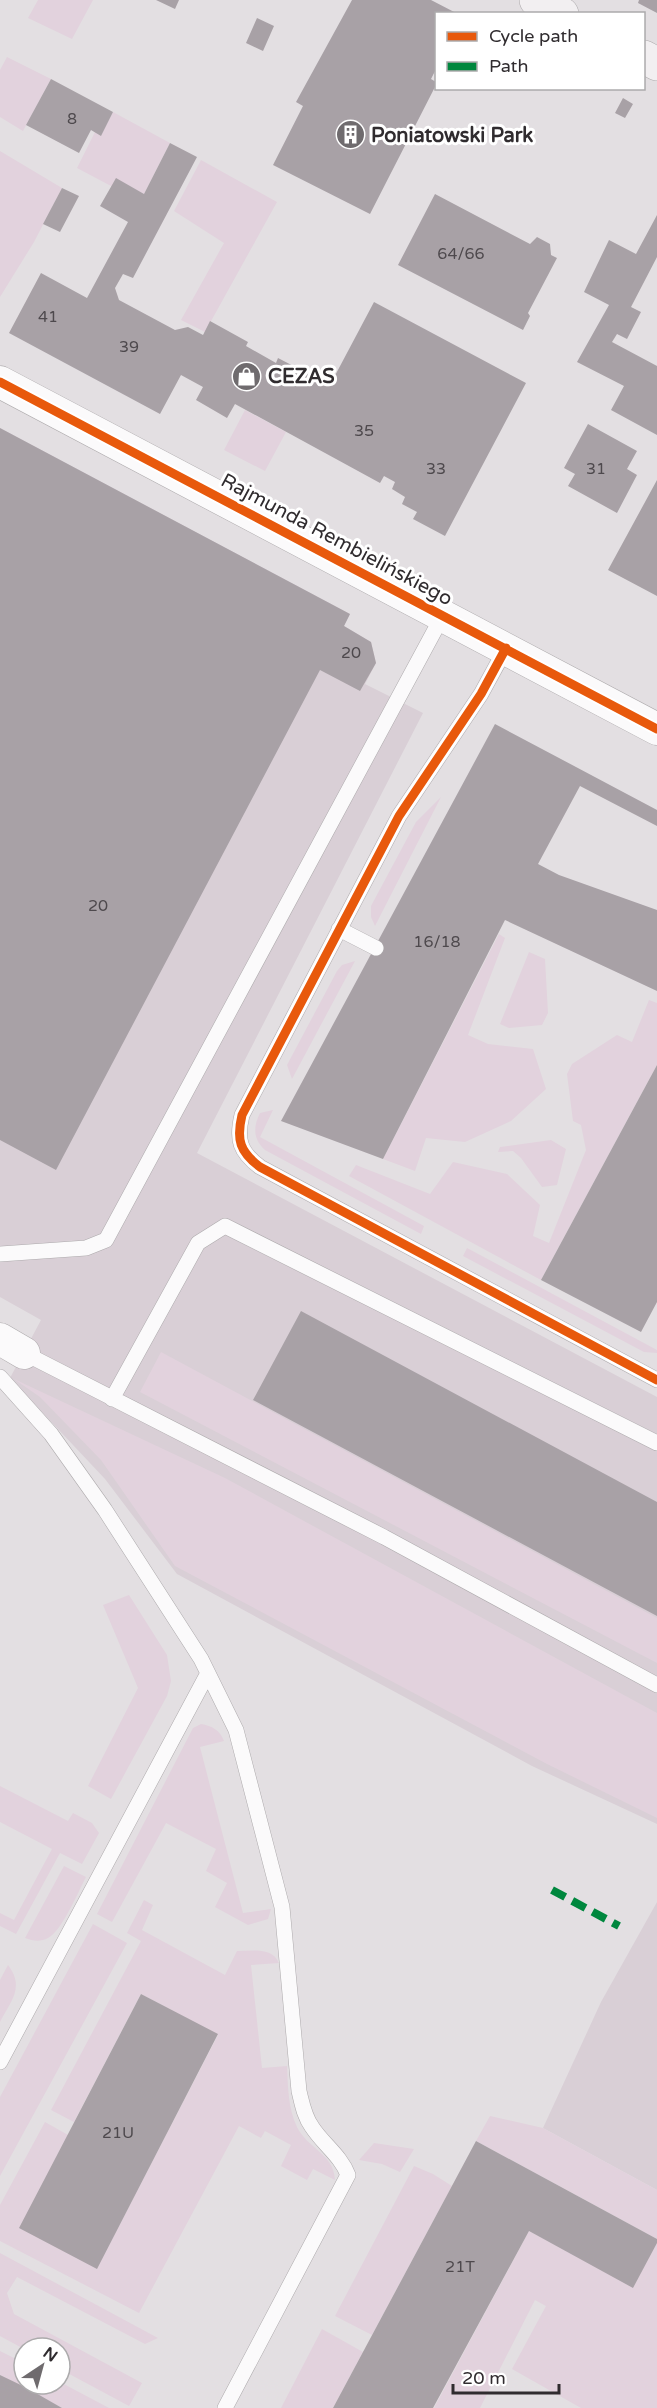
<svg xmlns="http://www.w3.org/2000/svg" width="657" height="2408" viewBox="0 0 657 2408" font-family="'Varela Round',sans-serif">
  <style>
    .built { fill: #d9cfd6 }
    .green { fill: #e2d2dd }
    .building { fill: #a8a1a6 }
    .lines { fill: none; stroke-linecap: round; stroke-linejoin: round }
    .lane-casing { stroke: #adaaac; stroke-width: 16 }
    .street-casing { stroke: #adaaac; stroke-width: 33 }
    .secondary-casing { stroke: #adaaac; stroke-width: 34 }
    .lane { stroke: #fbfafb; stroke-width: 15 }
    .street { stroke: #fbfafb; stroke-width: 32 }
    .secondary { stroke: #f2eff1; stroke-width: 33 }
    .quiet { stroke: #00873e; stroke-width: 8; stroke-dasharray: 15 8; stroke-linecap: butt }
    .cycleway-casing { stroke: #fff; stroke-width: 13 }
    .cycleway { stroke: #e8590c; stroke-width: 9 }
    .labels { text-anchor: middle; stroke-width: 6; stroke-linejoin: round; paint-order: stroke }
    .number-label { font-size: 16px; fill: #4e494d }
    .poi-label { font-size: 20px; font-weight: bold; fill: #302c2f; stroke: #fff; text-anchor: start }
    .street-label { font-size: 20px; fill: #302c2f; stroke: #fff }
  </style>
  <rect width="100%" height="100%" fill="#e3dfe2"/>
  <path class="built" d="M0 428 350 614 344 626 371 642 376 663 365 684 423 713 197 1153 657 1397V1824L532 1766 177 1574 105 1479 10 1378 41 1320 0 1297Z
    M657 1902V2190L543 2128 601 2002Z"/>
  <path class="green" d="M38 0H93L72 39 28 18Z
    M7 57 51 79 23 131 0 117V70Z
    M113 112 170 143 144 194 111 186 77 168 95 132 101 135Z
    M0 151 62 188 34 242 0 297Z
    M201 160 277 202 205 332 181 320 224 243 174 211Z
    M245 410 286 432 265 471 224 450Z
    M441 797 375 926 371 917V906L416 822Z
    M499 934 505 938 468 1035 488 1044 533 1049 546 1089 511 1121 465 1142 426 1138 415 1171 383 1159Z
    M529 952 545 959 548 1013 542 1025 509 1028 500 1024Z
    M355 961 292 1079 287 1065 337 971 342 965Z
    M649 1000 657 1003V1065L541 1280 349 1176 356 1165 430 1194 453 1162 507 1174 540 1205 533 1236 549 1243 586 1150 581 1125 573 1121 567 1074 572 1064 617 1035 632 1042Z
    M273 1110 260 1137 424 1226 421 1234 265 1150C253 1139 253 1127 260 1113Z
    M551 1140 566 1149 557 1185 542 1187 521 1158 513 1151 498 1152 500 1147Z
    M467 1248 657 1350V1353L644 1352 463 1256Z
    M161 1352 657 1618V1663L140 1392Z
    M14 1379 225 1478 657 1713V1818L547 1764 175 1566 101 1460 40 1397Z
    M129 1595 167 1655 171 1681 167 1696 111 1799 88 1786 138 1688 103 1605Z
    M201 1724C212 1726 220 1730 224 1741L200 1747 243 1913 271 1909 268 1919 248 1925 215 1907 227 1883 206 1871 216 1849 166 1823 112 1922 97 1914 193 1728Z
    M0 1786 68 1821 73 1813 92 1823 99 1833 82 1864 60 1853 16 1934 0 1926V1913L14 1920 52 1849 0 1822Z
    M64 1866 86 1877C78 1892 62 1931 48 1938 41 1942 33 1941 25 1938Z
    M144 1900 153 1905 142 1930 225 1975 237 1951C253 1951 272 1947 279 1963L251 1965 262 2068 287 2066C288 2087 288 2108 297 2127 308 2149 334 2154 335 2180L313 2169 307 2180 281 2166 291 2145 265 2131 261 2138 239 2126 139 2313 0 2241V2205L45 2122 68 2135 97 2268 218 2035 141 1994 74 2122 51 2110 141 1941 127 1933Z
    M93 1924 127 1943 0 2176V2097Z
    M8 1965C25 1987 11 2001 0 2022V1980Z
    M490 2116 543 2128 657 2190V2239L476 2141Z
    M374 2143 414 2149 400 2172 382 2164 359 2160Z
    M414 2166 433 2174 452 2186 372 2335 335 2316Z
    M529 2231 633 2287 657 2243V2408H581L512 2369 546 2306 535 2300 480 2408H434Z
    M0 2253 158 2338 145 2344 17 2277 7 2293 14 2314 142 2383 129 2406 60 2369V2348L24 2349 0 2336Z
    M322 2329 363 2352 333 2408H281Z
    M0 2351 24 2363V2375L19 2386 0 2375Z
    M60 2382 109 2408H62L32 2392 37 2384H60Z"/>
  <path class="building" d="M156 0H179L175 9Z
    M352 0H431L458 14H436V69L431 79 436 82V85L370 214 273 165 303 106 296 102Z
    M639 0H657V13L638 3Z
    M257 18 274 26 263 51 246 43Z
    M51 79 113 112 101 136 91 130 79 153 26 125Z
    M623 98 633 104 625 118 615 113Z
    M170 143 197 157 133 278 123 274 115 288 119 300 175 330 188 327 203 335 210 321 248 342 246 346 276 363 278 358 330 385 374 302 526 383 445 536 413 519 417 512 402 504 405 497 392 489 395 482 384 476 380 483 235 404 227 418 196 400 203 387 181 375 160 414 9 333 41 273 87 298 128 222 100 206 116 178 144 194Z
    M62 188 79 196 60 232 43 224Z
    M435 194 530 244 537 237 550 244 551 255 557 258 528 313 530 316 523 330 398 265Z
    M657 215V257L631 307 641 312 627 339 617 334 612 342 657 366V435L611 410 624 386 577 362 609 305 584 292 609 240 636 254Z
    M588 424 637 451 627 469 637 475 617 513 568 486 575 474 564 468Z
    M0 428 350 614 344 626 371 642 376 663 360 691 320 670 56 1170 0 1140Z
    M657 480V596L608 570Z
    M495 724 657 810V826L580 786 538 864 559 875 657 910V991L505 920 383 1159 281 1121Z
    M657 1065V1302L641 1332 541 1280Z
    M301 1311 657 1502V1616L253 1400Z
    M141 1994 218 2034 97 2269 19 2228Z
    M476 2141 657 2239V2243L633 2288 529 2231 433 2408H333Z
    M0 2375 27 2388 62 2408H0Z"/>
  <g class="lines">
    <defs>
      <path id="lane" d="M506 648 481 694 399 816 242 1115C236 1140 240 1152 260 1167L657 1380
        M339 929 376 948
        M0 1254 86 1248 106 1240 443 615
        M24 1353 384 1537 657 1685
        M0 1377 51 1434 105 1510 201 1659 236 1730 282 1907 299 2091C302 2103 304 2116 312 2127 323 2144 341 2156 348 2175L225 2408
        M112 1399 198 1243 225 1226 657 1443
        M0 2062 208 1673"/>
      <path id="street" d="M0 382 657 729
        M0 1339 24 1353"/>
      <path id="secondary" d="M536 0 562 14
        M644 57 657 64"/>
    </defs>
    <use href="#lane" class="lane-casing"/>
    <use href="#street" class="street-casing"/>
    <use href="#secondary" class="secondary-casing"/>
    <use href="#lane" class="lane"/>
    <use href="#street" class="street"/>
    <use href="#secondary" class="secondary"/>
    <path class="quiet" d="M552 1890 619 1926"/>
    <defs>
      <path id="cycleway" d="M0 382 657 729
        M506 648 481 694 399 816 242 1115C236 1140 240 1152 260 1167L657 1380"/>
    </defs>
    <use href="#cycleway" class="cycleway-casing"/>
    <use href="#cycleway" class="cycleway"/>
  </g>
  <defs>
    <symbol id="building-disc" viewBox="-11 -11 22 22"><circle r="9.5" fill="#6f6b6e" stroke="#fff"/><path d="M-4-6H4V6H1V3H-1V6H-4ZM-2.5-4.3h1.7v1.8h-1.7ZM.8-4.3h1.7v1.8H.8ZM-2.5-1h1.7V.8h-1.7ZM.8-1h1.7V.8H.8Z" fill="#fff"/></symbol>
    <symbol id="shop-disc" viewBox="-11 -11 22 22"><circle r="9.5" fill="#6f6b6e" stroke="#fff"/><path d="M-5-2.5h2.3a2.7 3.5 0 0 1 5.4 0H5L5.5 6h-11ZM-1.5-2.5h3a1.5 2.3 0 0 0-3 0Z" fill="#fff"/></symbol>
  </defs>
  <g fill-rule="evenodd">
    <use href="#building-disc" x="334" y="118" width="33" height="33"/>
    <use href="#shop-disc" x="230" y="360" width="33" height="33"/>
  </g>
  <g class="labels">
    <g class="number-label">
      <text x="72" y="124">8</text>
      <text x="461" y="259">64/66</text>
      <text x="48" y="322">41</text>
      <text x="129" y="352">39</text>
      <text x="364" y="436">35</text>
      <text x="436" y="474">33</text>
      <text x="596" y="474">31</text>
      <text x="351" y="658">20</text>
      <text x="98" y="911">20</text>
      <text x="437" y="947">16/18</text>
      <text x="118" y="2138">21U</text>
      <text x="460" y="2272">21T</text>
    </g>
    <g class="poi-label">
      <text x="371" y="142">Poniatowski Park</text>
      <text x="268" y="383">CEZAS</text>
    </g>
    <g class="street-label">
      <text transform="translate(337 539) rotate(28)" y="7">Rajmunda Rembielińskiego</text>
    </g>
  </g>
  <rect x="435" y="12" width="210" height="78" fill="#ffffff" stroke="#acabac" stroke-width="1.5"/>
  <rect x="447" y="32" width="30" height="9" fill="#e8590c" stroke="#acabac" stroke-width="1.5"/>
  <text x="489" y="42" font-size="18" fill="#302c2f">Cycle path</text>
  <rect x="447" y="62" width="30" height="9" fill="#00873e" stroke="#acabac" stroke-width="1.5"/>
  <text x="489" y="72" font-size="18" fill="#302c2f">Path</text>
  <g transform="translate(42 2366) rotate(36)"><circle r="28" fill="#ffffff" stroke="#acabac" stroke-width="1.5"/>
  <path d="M0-4.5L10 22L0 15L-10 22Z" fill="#6f6b6e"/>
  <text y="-9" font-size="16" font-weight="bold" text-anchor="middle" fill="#302c2f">N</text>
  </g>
  <path d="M453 2384v9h106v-9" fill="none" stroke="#302c2f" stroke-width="3"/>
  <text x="462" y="2384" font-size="18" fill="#302c2f" stroke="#ffffff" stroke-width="4.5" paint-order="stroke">20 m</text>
</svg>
